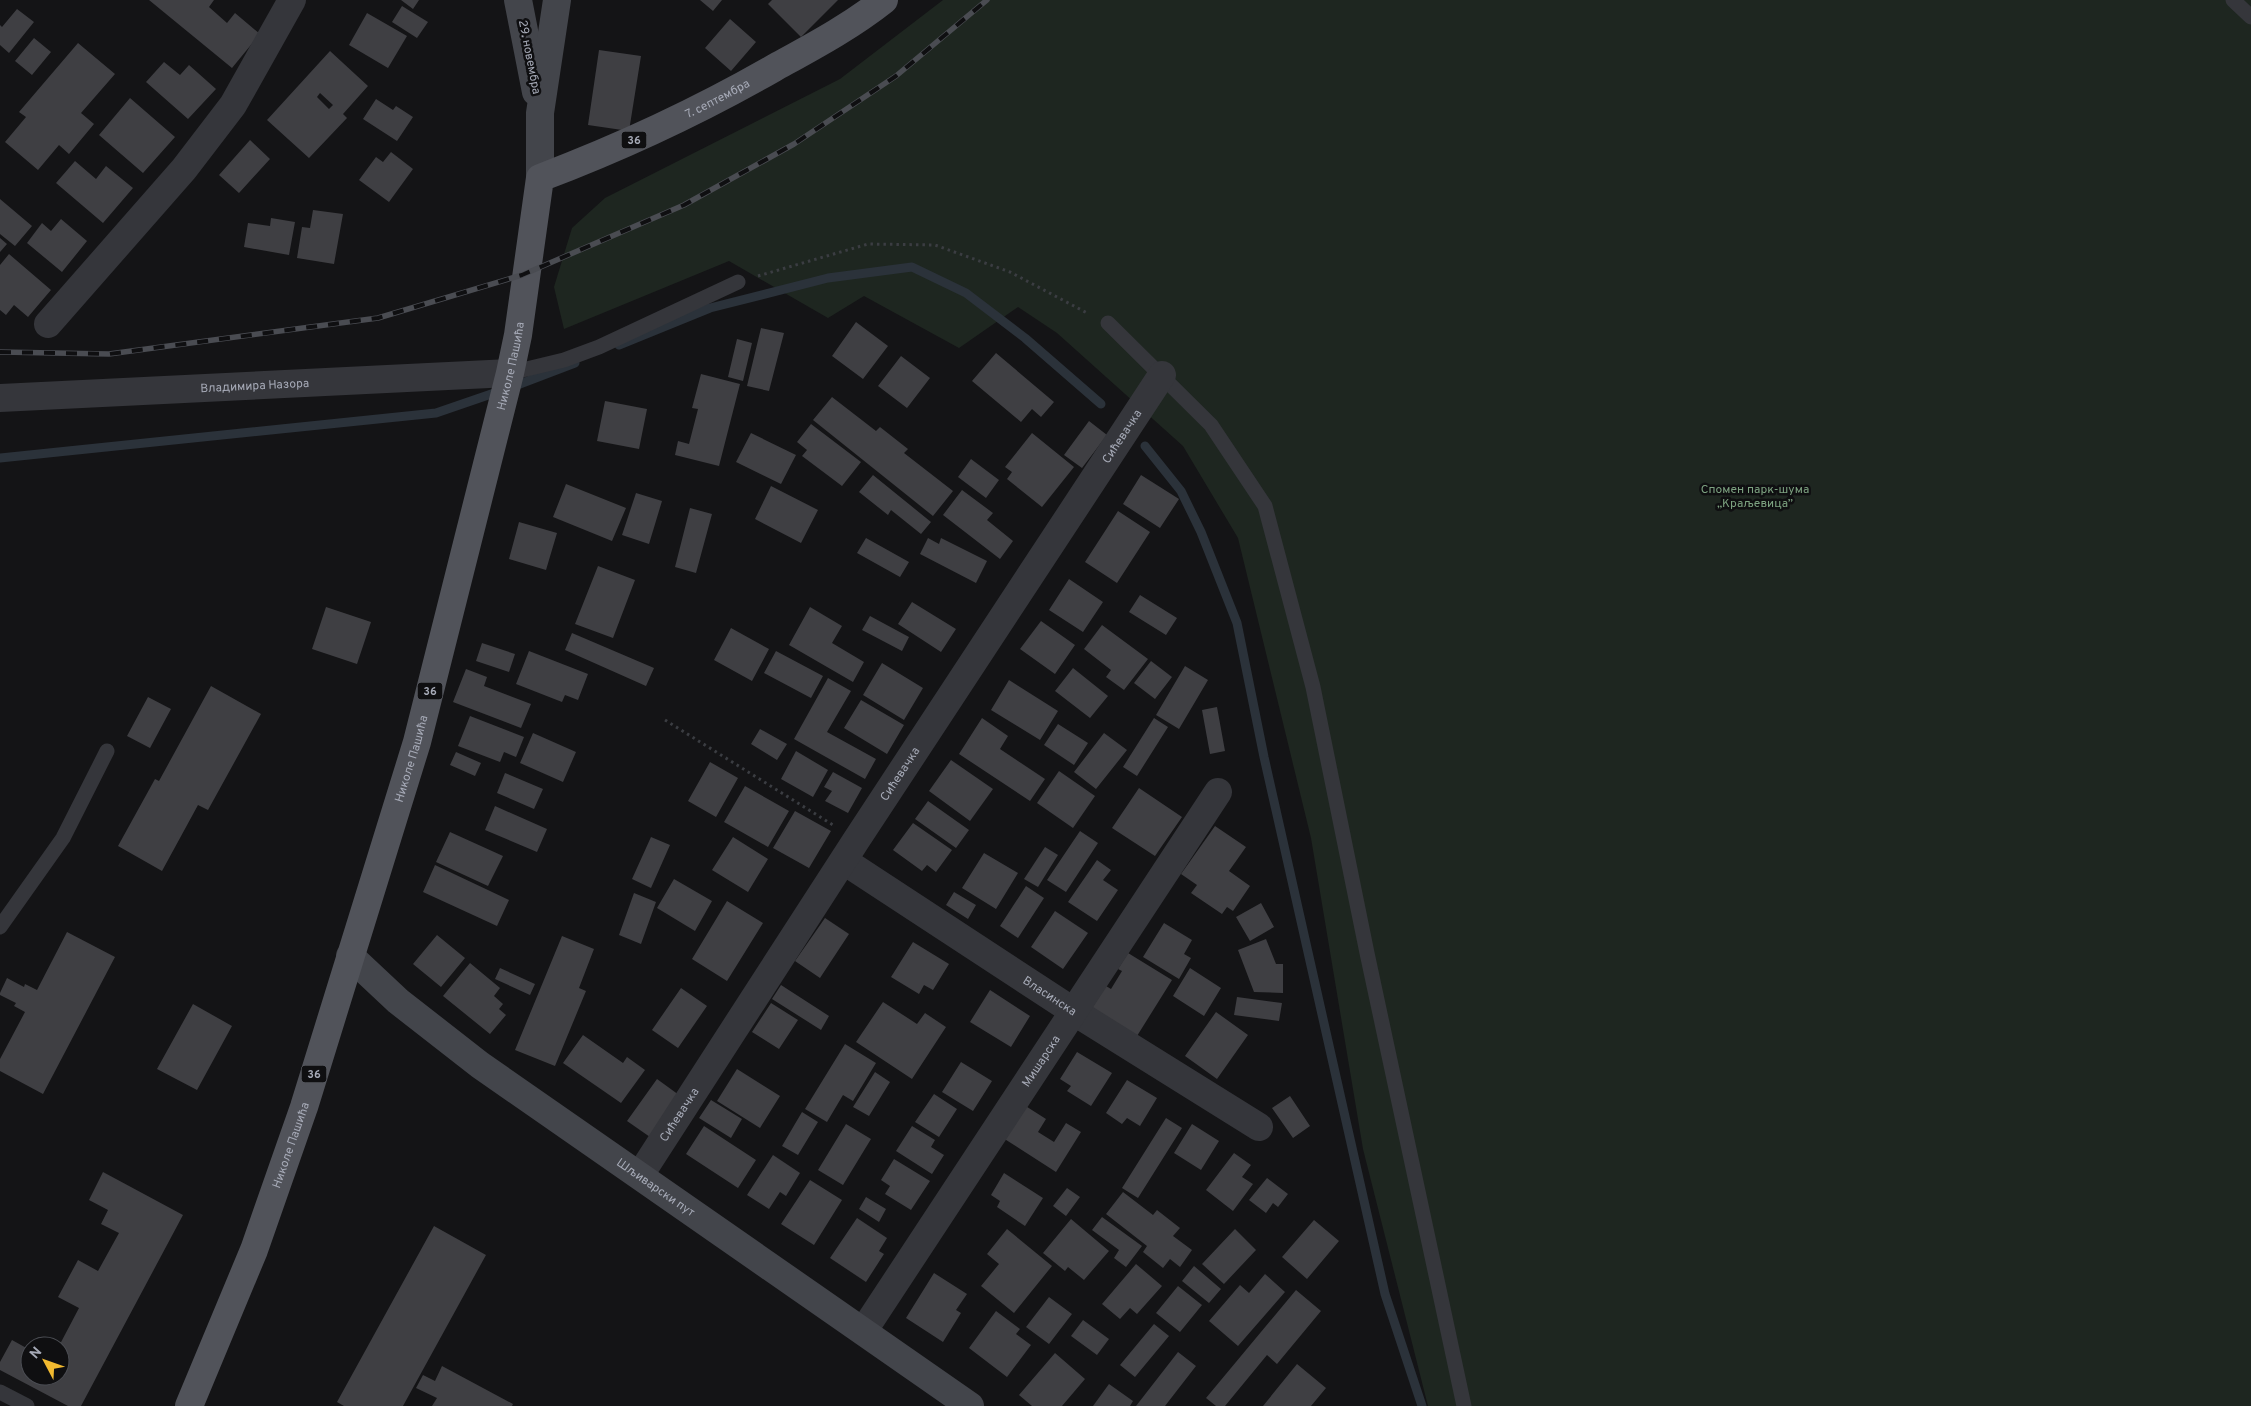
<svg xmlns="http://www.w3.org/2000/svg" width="2251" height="1406" viewBox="0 0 2251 1406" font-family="Overpass,sans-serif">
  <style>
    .green { fill: #1e2620 }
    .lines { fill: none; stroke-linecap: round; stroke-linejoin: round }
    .stream { stroke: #2b323a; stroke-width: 9 }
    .building { fill: #3f3f43; fill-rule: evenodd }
    .path { stroke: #3b3d42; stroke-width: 3; stroke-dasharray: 2.5 4; stroke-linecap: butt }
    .lane { stroke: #35363b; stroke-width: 15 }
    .street { stroke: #35363b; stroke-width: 28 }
    .secondary { stroke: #43454b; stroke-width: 28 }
    .primary { stroke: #51535a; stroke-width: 28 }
    .rail-casing { stroke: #4a4c52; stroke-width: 5.5 }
    .rail { stroke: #0f0f11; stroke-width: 4; stroke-dasharray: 11; stroke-linecap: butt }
    .labels { text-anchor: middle; stroke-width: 5; stroke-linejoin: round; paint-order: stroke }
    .shield { fill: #0f0f11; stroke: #797c85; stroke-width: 1 }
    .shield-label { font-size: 11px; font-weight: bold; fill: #a6aab7 }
    .street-label { font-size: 12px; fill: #a6aab7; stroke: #0f0f11 }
    .park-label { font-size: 12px; fill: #7da281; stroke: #0f0f11 }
  </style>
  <rect width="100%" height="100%" fill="#141416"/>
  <path class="green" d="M943 0H2251V1406H1428L1363 1149 1311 838 1238 538 1183 446 1057 333 1018 307 959 348 864 296 828 318 729 261 564 329 554 287 572 228 605 198 840 79Z"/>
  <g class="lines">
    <path class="stream" d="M619 345 710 308 828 278 912 267 966 293 1025 338 1101 404
      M512 387 575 363
      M1145 446 1181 491 1201 532 1237 623 1264 757 1385 1294 1422 1406
      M0 458 436 413 500 391"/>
  </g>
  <path class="building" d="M149 0H214L209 7 227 23 235 13 260 34 232 68Z
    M401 0H419L413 9Z
    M700 0H722L713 11Z
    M772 0H838L801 37 768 4Z
    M402 6 428 22 417 38 392 22Z
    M17 9 34 22 9 53 0 45V25L2 27Z
    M367 13 407 36 388 68 349 45Z
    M730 19 756 42 731 71 705 48Z
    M34 38 51 52 32 75 15 61Z
    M78 43 115 74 81 113 94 124 69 154 59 145 38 170 5 142 26 117 19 112Z
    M599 50 641 56 629 131 588 125Z
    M330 51 368 86 343 114 347 118 309 158 267 120ZM320 93 333 105 329 109 317 97Z
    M164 62 180 75 189 65 216 89 188 119 146 82Z
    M130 98 175 137 143 173 99 135Z
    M376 99 393 110 396 106 413 117 397 141 363 119Z
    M250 140 270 159 239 193 219 175Z
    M391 152 413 169 389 202 359 180 376 157 383 162Z
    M75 161 96 179 106 166 133 188 103 223 56 183Z
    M0 199 32 226 15 246 0 234Z
    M313 210 343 214 334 264 297 258 302 227 310 228Z
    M271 218 295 222 289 255 244 247 248 223 270 226Z
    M61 219 87 241 62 272 27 243 42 223 51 231Z
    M0 238 7 244 0 252Z
    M9 254 51 290 28 317 14 305 6 315 0 310V265Z
    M856 322 888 346 863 379 832 356Z
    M761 328 784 333 769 391 747 386Z
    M737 339 752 343 743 381 728 377Z
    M996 353 1054 402 1041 417 1032 409 1021 422 972 381Z
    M901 356 930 378 907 408 878 386Z
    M701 374 740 384 719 466 675 455 678 441 689 444 698 409 692 408Z
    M832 397 876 431 880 427 908 449 904 453 953 491 933 516 813 420Z
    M605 401 647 409 639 449 597 441Z
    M1089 421 1107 435 1082 468 1064 455Z
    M811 424 861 462 842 486 802 456 807 450 797 442Z
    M751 433 796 455 781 484 736 462Z
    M1032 433 1074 467 1042 507 1007 479 1012 472 1005 467Z
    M971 459 999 480 986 498 958 477Z
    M873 475 931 522 921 534 891 510 888 515 859 492Z
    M1141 475 1179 499 1160 528 1123 504Z
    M566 484 626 508 612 541 553 517Z
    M771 486 818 510 801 543 755 519Z
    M962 490 993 513 987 520 1013 541 1000 559 943 515Z
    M636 493 662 501 649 544 622 535Z
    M690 508 712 514 696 573 675 567Z
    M1118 511 1150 532 1117 583 1085 562Z
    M519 522 557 533 546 570 509 559Z
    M866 538 909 562 900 577 857 553Z
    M928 538 939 544 941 538 987 561 976 583 920 554Z
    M598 566 635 580 613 638 575 624Z
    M1069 579 1103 602 1083 632 1049 610Z
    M1140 595 1177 618 1166 635 1129 612Z
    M912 602 956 629 941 652 898 624Z
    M326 607 371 622 357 664 312 649Z
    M810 607 842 626 832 643 864 662 853 682 789 645Z
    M870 616 909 637 902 651 862 630Z
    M1041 621 1075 645 1055 674 1020 649Z
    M1102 625 1148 659 1124 690 1106 677 1111 670 1084 649Z
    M731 628 769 649 752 681 714 660Z
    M572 633 654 668 646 686 565 650Z
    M482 643 515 654 509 672 476 661Z
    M529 651 588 674 578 700 565 695 562 702 516 684Z
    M776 651 823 676 811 698 764 673Z
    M1151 661 1172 677 1155 699 1134 683Z
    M882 663 923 688 904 720 863 695Z
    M1185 666 1208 680 1179 729 1156 715Z
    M1073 668 1108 696 1090 718 1055 691Z
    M466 669 487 677 484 686 531 704 521 728 453 702Z
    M828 678 851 691 827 732 876 759 865 779 794 739Z
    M1009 680 1058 711 1040 740 991 710Z
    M211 686 261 714 208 810 198 805 162 871 118 846 155 779 159 781Z
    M148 697 171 709 150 748 127 736Z
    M861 700 904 725 887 754 844 728Z
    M1217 707 1225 751 1210 754 1202 710Z
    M470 716 524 737 516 757 504 752 500 762 458 746Z
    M982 718 1008 736 1000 749 1045 779 1030 801 959 754Z
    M1154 718 1168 727 1137 776 1123 767Z
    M1058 724 1088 743 1074 765 1044 745Z
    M760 729 787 744 777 760 751 744Z
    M533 733 576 752 563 782 520 763Z
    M1104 733 1127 750 1096 789 1074 772Z
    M796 751 828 770 813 797 781 779Z
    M456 752 481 763 475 776 450 765Z
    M951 760 993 789 970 821 929 791Z
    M710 762 738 778 716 817 688 801Z
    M1059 771 1095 796 1073 828 1037 803Z
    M833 772 862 788 848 813 825 801 832 791 824 787Z
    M505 773 543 789 534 809 497 793Z
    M745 786 789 811 768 847 724 822Z
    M1139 788 1182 817 1155 856 1112 828Z
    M928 801 969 830 956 848 915 819Z
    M495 806 547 829 537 852 485 830Z
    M795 811 831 831 809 868 773 848Z
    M913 823 952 850 936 872 927 865 922 871 893 850Z
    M1215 826 1246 847 1229 871 1250 886 1233 911 1227 907 1222 914 1191 893 1197 885 1181 874Z
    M1080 831 1098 843 1066 892 1047 880Z
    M450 832 503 856 488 886 436 862Z
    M651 837 670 845 651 888 632 879Z
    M733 837 768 859 748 892 712 870Z
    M1045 847 1058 855 1038 887 1024 879Z
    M984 853 1018 873 996 909 962 888Z
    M1097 860 1111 870 1103 880 1118 890 1097 921 1068 902Z
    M435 865 509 900 497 926 423 892Z
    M674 879 712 901 695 931 657 908Z
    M1026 886 1044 898 1018 938 1000 926Z
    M954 892 976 905 968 919 946 905Z
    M634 893 656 902 641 944 619 935Z
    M727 901 763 923 727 981 692 959Z
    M1261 903 1274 927 1250 941 1236 917Z
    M1055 911 1088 933 1063 969 1031 947Z
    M825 918 849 934 820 978 795 961Z
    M1164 923 1192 940 1184 954 1191 958 1179 979 1143 957Z
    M67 932 115 957 43 1094 0 1071V1059L25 1012 14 1006 16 1003 0 995V993L7 978 24 987 25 984 37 990Z
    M437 935 465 958 441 987 413 964Z
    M562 936 594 949 579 988 586 991 555 1066 515 1050Z
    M1266 939 1276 964H1283V993L1254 992 1238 950Z
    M913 942 949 964 933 990 924 985 919 994 891 977Z
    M1128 953 1172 980 1137 1036 1092 1008 1106 986 1111 989 1122 971 1118 969Z
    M470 963 500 988 494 996 503 1004 499 1009 506 1015 490 1034 443 996Z
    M500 968 535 984 530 995 495 979Z
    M1190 968 1221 988 1204 1016 1173 996Z
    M781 985 829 1016 821 1030 772 999Z
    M681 988 707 1006 678 1048 652 1030Z
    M990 990 1030 1016 1011 1047 970 1022Z
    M1237 997 1282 1003 1279 1021 1234 1015Z
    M883 1002 917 1024 925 1013 946 1027 912 1079 856 1042Z
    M771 1003 798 1020 779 1049 752 1032Z
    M193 1004 232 1026 197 1090 157 1069Z
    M1216 1012 1248 1035 1217 1079 1185 1056Z
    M583 1035 623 1063 627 1057 645 1070 621 1103 563 1063Z
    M845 1044 876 1063 853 1101 843 1095 827 1122 805 1109Z
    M1077 1052 1112 1073 1091 1106 1067 1091 1071 1086 1060 1079Z
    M961 1062 992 1081 973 1111 942 1092Z
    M737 1069 780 1096 760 1128 717 1101Z
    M875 1072 890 1082 869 1116 853 1107Z
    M657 1079 679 1095 650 1137 627 1121Z
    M1127 1080 1157 1098 1140 1126 1127 1118 1122 1124 1106 1113Z
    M934 1094 957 1109 939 1137 915 1122Z
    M1290 1096 1310 1126 1293 1138 1272 1108Z
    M711 1100 742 1119 731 1138 699 1118Z
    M1024 1105 1046 1119 1038 1132 1054 1142 1066 1123 1081 1132 1056 1172 1003 1138Z
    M802 1112 818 1122 798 1155 782 1146Z
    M1166 1118 1182 1128 1138 1198 1122 1188Z
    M846 1124 871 1139 843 1185 818 1170Z
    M1192 1124 1219 1141 1201 1170 1174 1153Z
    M704 1126 756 1160 738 1188 686 1154Z
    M912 1126 935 1140 931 1147 944 1155 932 1174 896 1151Z
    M1234 1153 1251 1165 1242 1177 1253 1184 1233 1211 1206 1190Z
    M773 1155 800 1173 786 1196 780 1192 769 1209 747 1195Z
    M894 1159 930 1181 911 1210 885 1194 890 1186 881 1180Z
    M103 1172 183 1215 81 1406H68L0 1370V1362L12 1340 30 1350V1376H60L59 1346 79 1308 58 1297 78 1260 98 1271 119 1233 101 1224 108 1210 89 1200Z
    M1004 1173 1043 1198 1025 1226 997 1207 1000 1201 991 1195Z
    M1267 1178 1288 1194 1278 1207 1273 1203 1266 1213 1249 1200Z
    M810 1180 842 1200 814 1245 781 1224Z
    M1067 1188 1080 1197 1066 1216 1053 1206Z
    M1123 1192 1153 1215 1157 1210 1180 1228 1173 1236 1192 1250 1180 1267 1170 1259 1163 1268 1143 1252 1147 1246 1106 1214Z
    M866 1197 886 1209 879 1222 859 1209Z
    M1102 1217 1142 1246 1126 1267 1114 1258 1119 1250 1092 1230Z
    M857 1218 887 1238 879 1251 884 1254 866 1282 830 1258Z
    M1071 1219 1109 1251 1084 1280 1068 1267 1065 1271 1043 1253Z
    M1314 1220 1339 1241 1307 1279 1282 1257Z
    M434 1226 486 1255 403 1406H344L337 1402Z
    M1007 1229 1052 1266 1014 1313 981 1286 999 1264 987 1254Z
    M1235 1229 1256 1250 1224 1284 1202 1264Z
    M1136 1264 1162 1286 1137 1314 1130 1308 1120 1319 1102 1304Z
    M1194 1266 1221 1289 1209 1303 1182 1281Z
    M934 1273 967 1294 956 1310 961 1313 943 1342 906 1318Z
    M1265 1274 1285 1292 1238 1346 1209 1321 1240 1285 1249 1293Z
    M1178 1286 1202 1305 1180 1332 1156 1313Z
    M1296 1290 1321 1311 1277 1364 1267 1355 1225 1406H1216L1206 1398Z
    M1049 1297 1072 1314 1049 1344 1026 1327Z
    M996 1311 1020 1329 1016 1334 1031 1345 1007 1377 969 1348Z
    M1083 1320 1109 1339 1097 1355 1071 1336Z
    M1154 1324 1169 1336 1135 1377 1120 1365Z
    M38 1337 56 1346H34Z
    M1178 1352 1196 1366 1165 1406H1136Z
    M1055 1353 1085 1379 1062 1406H1032L1019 1395Z
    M1297 1364 1326 1388 1311 1406H1263Z
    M442 1366 513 1404 512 1406H432L437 1398 416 1388 423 1375 435 1381Z
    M1109 1384 1133 1401 1130 1406H1093Z"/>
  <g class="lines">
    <path class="path" d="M758 276 868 244 935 245 1010 272 1089 314
      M665 720 833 825"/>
    <path class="lane" d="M2233 0 2251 17
      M1108 323 1211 425 1265 506 1313 687 1367 953 1464 1406
      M510 373 564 360 599 347 738 282
      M0 927 63 838 107 751
      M0 1392 27 1406"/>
    <g class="street">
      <path d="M48 324 184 169 233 105 292 0"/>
      <path id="s1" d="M0 398 510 373"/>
      <path id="s2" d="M844 861 1073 1011 1259 1127"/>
      <path id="s3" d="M640 1175 857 839 1162 375"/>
      <path id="s4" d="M864 1330 1218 792"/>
    </g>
    <g class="secondary">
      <path d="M518 0 536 92"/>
      <path d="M540 178V113L557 0"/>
      <path id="s5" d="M350 956 398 1001 480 1065 970 1406"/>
    </g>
    <path class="primary" id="s6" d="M189 1406 254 1250 304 1107 417 742 510 373 518 335 540 178C622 147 699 111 774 68 812 47 850 27 884 0"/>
    <defs>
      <path id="rail" d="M0 352 109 354 378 318 522 275 684 205 794 144 896 76 987 0"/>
    </defs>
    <use href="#rail" class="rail-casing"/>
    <use href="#rail" class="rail"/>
  </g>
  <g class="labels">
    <g class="shield">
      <rect x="621.5" y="131.5" width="25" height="17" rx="4"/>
      <rect x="417.5" y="682.5" width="25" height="17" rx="4"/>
      <rect x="301.5" y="1065.5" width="25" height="17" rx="4"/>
    </g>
    <g class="shield-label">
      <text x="634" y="144">36</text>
      <text x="430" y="695">36</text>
      <text x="314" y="1078">36</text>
    </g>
    <g class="street-label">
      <text transform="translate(530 57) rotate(79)" y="4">29. новембра</text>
      <text dy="4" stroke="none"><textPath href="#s6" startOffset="1475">7. септембра</textPath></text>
      <text dy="4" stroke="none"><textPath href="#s6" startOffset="1090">Николе Пашића</textPath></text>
      <text dy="4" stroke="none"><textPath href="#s1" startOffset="255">Владимира Назора</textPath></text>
      <text dy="4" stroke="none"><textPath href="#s3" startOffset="882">Сићевачка</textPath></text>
      <text dy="4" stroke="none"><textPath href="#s6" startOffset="685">Николе Пашића</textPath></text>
      <text dy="4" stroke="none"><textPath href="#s3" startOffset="478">Сићевачка</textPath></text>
      <text dy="4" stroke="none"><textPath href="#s2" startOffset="246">Власинска</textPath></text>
      <text dy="4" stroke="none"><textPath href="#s4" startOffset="322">Мишарска</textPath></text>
      <text dy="4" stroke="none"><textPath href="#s3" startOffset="72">Сићевачка</textPath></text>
      <text dy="4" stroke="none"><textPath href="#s6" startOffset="280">Николе Пашића</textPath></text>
      <text dy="4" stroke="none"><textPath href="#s5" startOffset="384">Шљиварски пут</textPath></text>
    </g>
    <g class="park-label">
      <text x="1755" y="493">Спомен парк-шума<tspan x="1755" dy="14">„Краљевица”</tspan></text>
    </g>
  </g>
  <g transform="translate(45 1361) rotate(311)"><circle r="24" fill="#0f0f11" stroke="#4b4d53"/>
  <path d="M0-4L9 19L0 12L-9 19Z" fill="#f2ba30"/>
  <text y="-8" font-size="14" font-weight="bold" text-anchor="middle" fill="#a6aab7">N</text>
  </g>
</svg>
